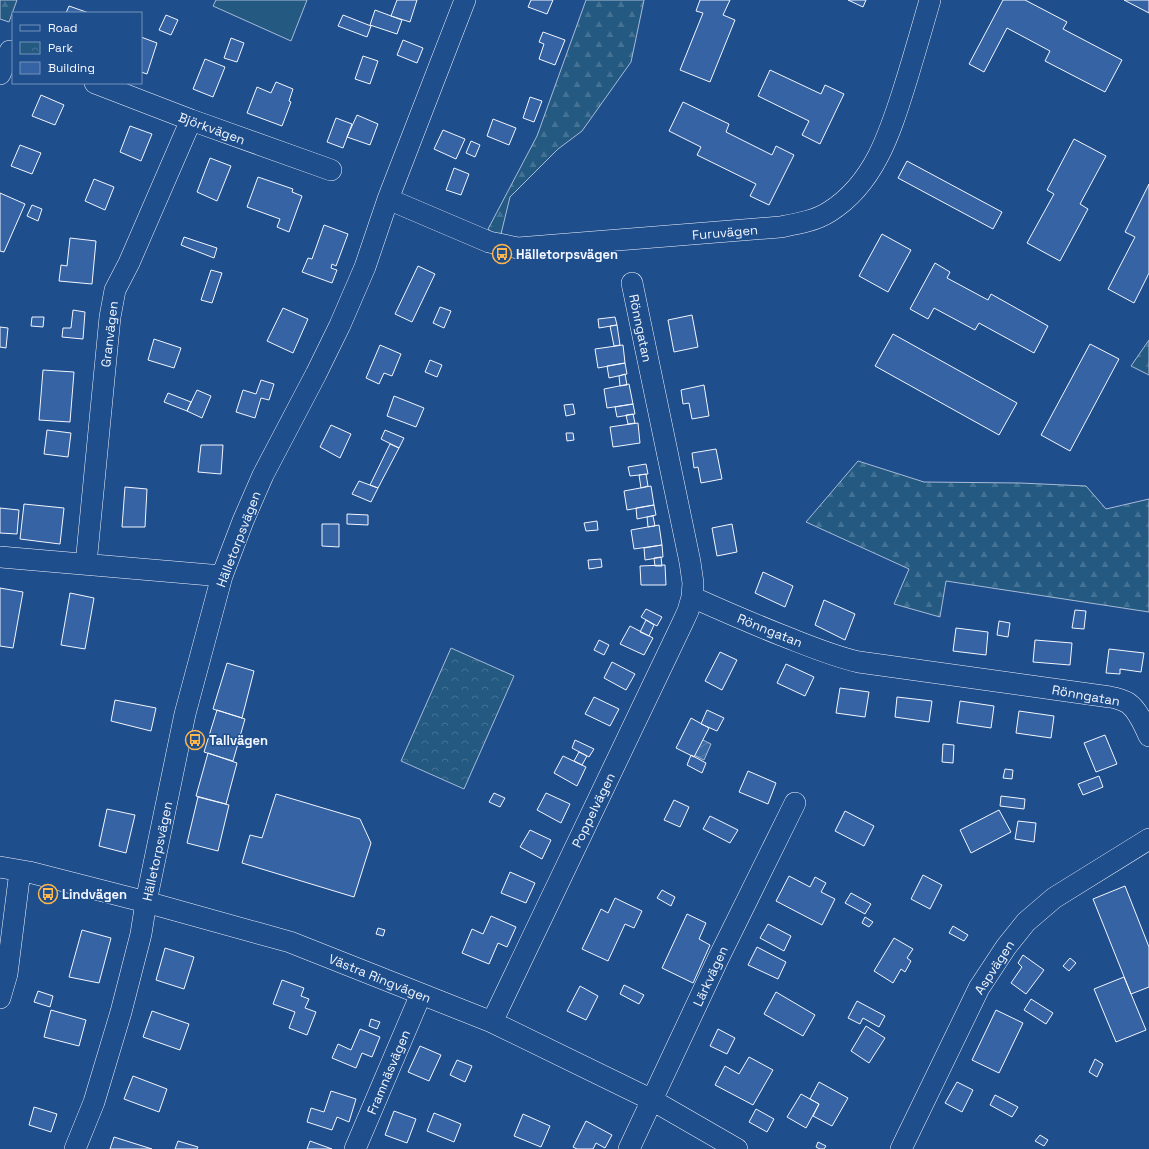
<svg xmlns="http://www.w3.org/2000/svg" width="1149" height="1149" viewBox="0 0 1149 1149" font-family="'Space Grotesk',sans-serif">
  <style>
    .green { fill: #245a82; stroke: #a8bbd7 }
    .forest { fill: url(#forest-firs); stroke: #a8bbd7 }
    .park { fill: url(#park-crowns); stroke: #a8bbd7 }
    .water { fill: url(#water-waves); stroke: #a8bbd7 }
    .building { fill: #3563a3; stroke: #f2f6ff }
    .lines { fill: none; stroke-linecap: round; stroke-linejoin: round }
    .minor-casing { stroke: #f2f6ff; stroke-width: 22 }
    .minor { stroke: #1f4e8c; stroke-width: 21 }
    .labels { text-anchor: middle; stroke-width: 3; stroke-linejoin: round; paint-order: stroke }
    .street-label { font-size: 13px; fill: #f2f6ff; stroke: #1f4e8c }
    .poi-label { font-size: 13px; font-weight: bold; fill: #f2f6ff; stroke: #1f4e8c; text-anchor: start }
  </style>
  <defs>
    <pattern id="forest-firs" width="22" height="20" patternUnits="userSpaceOnUse"><rect width="22" height="20" fill="#245a82"/><path d="M5 1l3.5 6h-7zM16 11l3.5 6h-7z" fill="#447295"/></pattern>
    <pattern id="park-crowns" width="20" height="18" patternUnits="userSpaceOnUse"><rect width="20" height="18" fill="#245a82"/><path d="M2 6a3 3 0 1 1 6 0M12 15a3 3 0 1 1 6 0" fill="none" stroke="#447295"/></pattern>
    <pattern id="water-waves" width="16" height="10" patternUnits="userSpaceOnUse"><rect width="16" height="10" fill="#3b69a3"/><path d="M0 5q4-4 8 0t8 0" fill="none" stroke="#587fb1"/></pattern>
  </defs>
  <rect width="100%" height="100%" fill="#1f4e8c"/>
  <path class="green" d="M216 0H307L291 41 213 6Z"/>
  <path class="forest" d="M0 0H17L9 22 0 19Z
    M586 0H644L631 62 582 131 558 149 510 197 500 238 488 229 537 136Z
    M1149 340V375L1131 366Z
    M858 461 924 482 1020 483 1086 486 1106 509 1149 499V612L946 581 940 617 894 604 909 569 806 522Z"/>
  <path class="park" d="M451 648 514 676 464 789 401 761Z"/>
  <path class="water" d="M701 739 711 744 704 760 693 755Z"/>
  <path class="building" d="M397 0H417L410 22 391 16Z
    M531 0H553L547 14 528 7Z
    M700 0H730L723 15 735 20 710 82 680 70 703 13 696 11Z
    M848 0H866L863 7Z
    M1003 0H1025L1067 22 1063 29 1122 60 1105 92 1045 61 1050 51 1007 28 984 72 969 64Z
    M1124 0H1149V13Z
    M69 6 89 13H66Z
    M375 10 402 20 397 34 370 25Z
    M166 15 178 20 171 35 159 30Z
    M343 15 371 26 367 37 338 26Z
    M543 32 565 40 555 65 539 59 544 44 539 42Z
    M141 37 157 43 147 74 141 72Z
    M231 38 244 43 237 62 224 58Z
    M403 40 423 48 417 63 397 55Z
    M363 56 378 61 370 84 355 79Z
    M205 59 225 67 213 97 193 89Z
    M770 70 821 94 825 85 844 94 820 144 802 135 809 121 758 96Z
    M276 82 293 89 289 101 291 102 282 126 247 113 257 87 271 93Z
    M41 95 64 105 55 125 32 116Z
    M530 97 542 101 534 122 523 118Z
    M683 102 729 124 726 132 772 155 776 146 794 155 769 205 750 196 756 184 697 155 701 147 669 131Z
    M357 115 378 124 370 145 347 137Z
    M336 118 352 124 343 148 327 142Z
    M493 119 516 128 509 145 487 136Z
    M130 126 152 134 141 161 120 152Z
    M443 130 465 139 456 159 434 149Z
    M1074 139 1106 156 1080 204 1088 209 1060 261 1027 243 1054 194 1047 190Z
    M471 141 480 145 475 157 466 153Z
    M20 145 41 153 32 174 11 166Z
    M210 158 231 166 217 201 197 192Z
    M907 161 1002 212 993 229 898 178Z
    M454 168 469 174 461 195 446 190Z
    M258 177 293 189 292 192 302 196 289 232 277 227 280 219 247 207Z
    M94 179 114 187 105 210 85 201Z
    M1149 184V273L1134 303 1108 289 1135 237 1125 232Z
    M0 193 25 204 4 252 0 251Z
    M32 205 42 209 38 221 27 216Z
    M324 225 348 234 336 266 332 264 331 268 337 270 332 283 302 272 308 258 312 259Z
    M882 234 911 250 888 292 859 276Z
    M184 237 217 248 214 258 181 245Z
    M70 238 96 241 92 284 59 281 61 265 67 266Z
    M935 263 950 272 947 278 988 300 991 294 1048 326 1034 353 979 323 975 330 934 308 928 319 910 309Z
    M418 266 435 274 412 322 395 314Z
    M211 270 222 273 212 303 201 300Z
    M440 307 451 311 444 328 433 323Z
    M283 308 308 319 293 353 267 341Z
    M73 310 85 312 83 339 62 337 63 328H71Z
    M692 315 698 347 674 352 668 320Z
    M32 317H44L43 327 31 326Z
    M615 317 617 325 599 328 598 319Z
    M617 325 620 345 614 346 610 326Z
    M0 327 8 328 6 348 0 347Z
    M893 334 1017 403 999 435 875 366Z
    M154 339 181 348 174 368 148 360Z
    M1090 344 1119 359 1070 451 1041 435Z
    M380 345 401 354 392 376 384 373 379 384 366 378Z
    M623 345 625 363 598 368 595 349Z
    M430 360 442 365 437 377 425 372Z
    M625 363 627 374 609 378 607 366Z
    M43 370 74 372 70 422 39 420Z
    M625 374 627 385 620 386 619 376Z
    M261 380 274 384 269 400 261 398 255 418 236 412 243 390 256 394Z
    M629 384 633 404 607 408 604 389Z
    M704 385 709 416 692 419 689 403 683 404 681 390Z
    M197 390 211 396 202 418 187 411Z
    M168 393 191 402 187 411 164 402Z
    M394 396 424 408 416 427 387 416Z
    M573 404 575 414 566 416 564 405Z
    M633 404 635 414 617 417 615 407Z
    M633 414 635 423 628 424 626 415Z
    M638 423 640 443 613 447 610 427Z
    M331 425 351 434 340 458 320 447Z
    M47 430 71 433 68 457 44 454Z
    M385 430 404 438 399 448 381 439Z
    M566 433H573L574 440 567 441Z
    M390 444 399 448 378 488 370 485Z
    M201 445H223L221 474 198 472Z
    M716 449 722 479 701 483 698 467 694 468 692 453Z
    M646 464 648 474 630 476 628 467Z
    M646 474 648 486 641 488 639 475Z
    M359 481 378 488 371 502 352 494Z
    M651 486 654 505 627 510 624 491Z
    M125 487 147 489 145 527H122Z
    M24 504 64 508 60 544 20 539Z
    M654 505 656 515 637 519 636 508Z
    M0 508 19 510 17 534 0 533Z
    M347 514 368 515V525L347 524Z
    M653 516 655 526 648 527 647 517Z
    M597 521 598 530 586 531 584 523Z
    M322 524H339V547L322 546Z
    M732 524 737 552 717 556 712 528Z
    M659 525 662 545 634 549 631 530Z
    M662 545 663 557 645 560 644 548Z
    M661 557 662 566H655L654 558Z
    M601 559 602 567 589 569 588 560Z
    M665 565 666 585H641L640 566Z
    M763 572 793 586 785 607 755 593Z
    M0 588 23 592 13 648 0 646Z
    M70 593 94 598 85 649 61 645Z
    M824 600 855 614 845 640 815 625Z
    M646 609 662 617 657 626 641 617Z
    M1075 610 1086 611 1084 629 1072 628Z
    M646 620 654 625 649 636 640 632Z
    M999 621 1010 623 1008 637 997 635Z
    M630 626 653 638 644 655 620 644Z
    M956 628 988 632 986 655 953 651Z
    M599 640 609 645 604 655 594 650Z
    M1035 640 1072 643 1070 665 1033 662Z
    M1109 649 1144 653 1141 672 1120 669V674L1106 673Z
    M720 652 737 660 722 690 705 681Z
    M612 662 635 674 626 690 604 678Z
    M227 663 254 671 242 718 213 709Z
    M786 664 814 677 805 696 777 683Z
    M840 688 869 692 865 717 836 713Z
    M594 697 619 709 610 726 585 714Z
    M897 697 932 701 929 722 895 717Z
    M115 700 156 708 151 731 111 721Z
    M960 701 994 706 991 728 957 723Z
    M217 710 245 719 233 761 204 752Z
    M707 710 724 718 717 731 701 724Z
    M1019 711 1054 716 1051 738 1016 733Z
    M691 718 709 728 694 757 676 748Z
    M1105 735 1117 764 1096 772 1084 743Z
    M575 740 594 749 589 757 572 748Z
    M943 744 954 745 953 763 942 762Z
    M579 752 587 756 582 765 574 761Z
    M208 753 237 763 226 804 196 796Z
    M691 755 706 763 702 773 687 765Z
    M563 756 586 767 577 786 554 773Z
    M1005 769 1013 770 1012 779 1003 778Z
    M748 771 776 783 768 804 739 792Z
    M1099 776 1103 787 1083 795 1078 784Z
    M494 793 505 798 500 807 489 802Z
    M546 793 570 804 561 823 537 810Z
    M276 794 360 819 371 843 354 897 242 863 250 835 262 838Z
    M1001 796 1025 799 1024 809 1000 806Z
    M198 797 229 805 218 851 187 843Z
    M674 800 689 807 680 827 664 820Z
    M107 809 135 815 126 853 99 846Z
    M999 810 1011 832 971 853 960 830Z
    M845 811 874 826 864 846 835 831Z
    M710 816 738 830 730 843 703 829Z
    M1018 821 1036 823 1034 842 1015 839Z
    M530 830 551 840 542 859 520 847Z
    M510 872 535 883 526 903 501 893Z
    M923 875 942 885 930 909 911 899Z
    M789 876 810 887 815 877 826 883 821 892 835 899 822 925 776 901Z
    M1125 886 1149 947V987L1131 994 1093 899Z
    M662 890 675 897 671 906 657 898Z
    M851 893 871 904 865 914 845 903Z
    M615 898 642 911 634 928 625 924 608 961 582 949 601 909 608 913Z
    M687 914 706 923 699 939 710 945 693 983 662 968Z
    M491 916 516 927 507 947 498 943 489 964 462 953 472 929 483 934Z
    M865 917 873 922 869 927 862 923Z
    M768 924 791 936 784 951 760 938Z
    M953 926 968 935 964 941 949 933Z
    M378 928 385 930 383 936 376 934Z
    M82 930 111 938 99 983 69 977Z
    M894 938 913 949 907 958 911 961 905 972 901 969 893 983 874 971Z
    M757 947 786 962 778 979 748 965Z
    M165 948 194 957 184 989 156 980Z
    M1023 955 1044 970 1026 994 1011 983 1022 967 1018 963Z
    M1070 958 1076 963 1069 971 1063 966Z
    M1124 977 1146 1030 1116 1042 1094 989Z
    M282 980 304 988 301 996 309 999 305 1008 316 1012 307 1035 289 1028 295 1012 273 1004Z
    M624 985 644 995 639 1004 620 994Z
    M580 986 598 996 586 1020 567 1011Z
    M38 991 53 996 50 1007 34 1002Z
    M776 992 815 1015 803 1036 764 1014Z
    M1031 999 1053 1013 1046 1024 1024 1010Z
    M857 1001 885 1016 879 1027 863 1018 860 1024 848 1018Z
    M51 1010 86 1020 79 1046 44 1037Z
    M996 1010 1023 1023 999 1073 972 1060Z
    M152 1011 189 1024 180 1050 143 1037Z
    M371 1019 380 1022 377 1029 369 1026Z
    M866 1026 885 1038 869 1063 851 1051Z
    M360 1029 380 1037 372 1057 362 1053 356 1068 332 1058 338 1044 351 1050Z
    M718 1029 735 1038 727 1054 710 1046Z
    M420 1046 441 1055 429 1081 408 1072Z
    M749 1057 773 1070 753 1105 715 1085 725 1066 739 1074Z
    M1095 1059 1103 1064 1097 1077 1089 1072Z
    M457 1060 472 1066 465 1082 450 1075Z
    M133 1076 167 1089 159 1112 124 1099Z
    M819 1082 848 1098 832 1126 813 1116 819 1104 810 1099Z
    M957 1082 973 1090 962 1112 945 1103Z
    M331 1091 356 1099 349 1122 337 1117 332 1130 307 1122 311 1108 324 1112Z
    M801 1094 819 1104 806 1128 787 1117Z
    M995 1095 1018 1107 1012 1117 990 1105Z
    M34 1107 57 1114 51 1132 29 1125Z
    M756 1109 774 1119 767 1132 749 1122Z
    M394 1111 416 1119 407 1143 385 1135Z
    M434 1113 461 1124 454 1142 427 1131Z
    M523 1114 550 1126 541 1147 514 1136Z
    M586 1121 612 1135 605 1148 596 1143 593 1149H577L573 1147Z
    M1040 1135 1048 1140 1044 1146 1035 1141Z
    M114 1137 152 1149H110Z
    M178 1141 198 1147 197 1149H175Z
    M310 1141 332 1149H307Z
    M818 1142 826 1146 824 1149H820L816 1147Z"/>
  <g class="lines">
    <defs>
      <path id="minor" d="M0 74 10 51H13
        M95 83 191 120 331 170
        M388 199 489 242 518 248 780 227C796 224 815 221 829 212 874 184 890 133 905 85 914 56 922 28 930 0
        M632 283 690 562 693 583 692 597C721 610 751 623 781 635 807 645 832 656 859 662L1110 697C1116 698 1123 700 1128 703 1138 710 1144 725 1149 736
        M0 557 222 576
        M86 564 110 317 115 290 129 263 191 120
        M0 867 29 872 146 902 290 942 492 1022 652 1100 737 1149
        M0 998 7 974 20 871
        M492 1022 682 624 688 611 692 597
        M75 1149 94 1102 121 1012 141 934 146 902 185 714 222 576 243 521 263 475 316 374 340 325 365 267 388 199 465 0
        M355 1149 421 994
        M629 1149 718 959 795 803
        M901 1149 979 988 1006 947 1026 922 1054 898 1149 839"/>
    </defs>
    <use href="#minor" class="minor-casing"/>
    <use href="#minor" class="minor"/>
  </g>
  <defs>
    <symbol id="bus-ring" viewBox="-11 -11 22 22"><circle r="9.5" fill="#1f4e8c" stroke="#ffb74d" stroke-width="1.5"/><path d="M-5-6H5V4H4V6H2V4H-2V6H-4V4H-5ZM-3.5-4V0h7V-4ZM-3.5 1.2v1.5H-2V1.2ZM2 1.2v1.5H3.5V1.2Z" fill="#ffb74d"/></symbol>
  </defs>
  <g fill-rule="evenodd">
    <use href="#bus-ring" x="491" y="243" width="22" height="22"/>
    <use href="#bus-ring" x="184" y="729" width="22" height="22"/>
    <use href="#bus-ring" x="37" y="883" width="22" height="22"/>
  </g>
  <g class="labels">
    <g class="street-label">
      <text transform="translate(212 128) rotate(20)" y="5">Björkvägen</text>
      <text transform="translate(725 232) rotate(-5)" y="5">Furuvägen</text>
      <text transform="translate(641 328) rotate(78)" y="5">Rönngatan</text>
      <text transform="translate(109 334) rotate(-83)" y="5">Granvägen</text>
      <text transform="translate(238 539) rotate(-69)" y="5">Hälletorpsvägen</text>
      <text transform="translate(770 630) rotate(22)" y="5">Rönngatan</text>
      <text transform="translate(1086 695) rotate(10)" y="5">Rönngatan</text>
      <text transform="translate(593 810) rotate(-64)" y="5">Poppelvägen</text>
      <text transform="translate(157 851) rotate(-78)" y="5">Hälletorpsvägen</text>
      <text transform="translate(994 967) rotate(-57)" y="5">Aspvägen</text>
      <text transform="translate(710 976) rotate(-65)" y="5">Lärkvägen</text>
      <text transform="translate(380 978) rotate(22)" y="5">Västra Ringvägen</text>
      <text transform="translate(388 1072) rotate(-67)" y="5">Framnäsvägen</text>
    </g>
    <g class="poi-label">
      <text x="516" y="259">Hälletorpsvägen</text>
      <text x="209" y="745">Tallvägen</text>
      <text x="62" y="899">Lindvägen</text>
    </g>
  </g>
  <rect x="12" y="12" width="130" height="72" fill="#1f4e8c" stroke="#7391ba"/>
  <rect x="20" y="25" width="20" height="6" fill="#1f4e8c" stroke="#7391ba"/>
  <text x="48" y="32" font-size="12" fill="#f2f6ff">Road</text>
  <rect x="20" y="42" width="20" height="12" fill="url(#park-crowns)" stroke="#7391ba"/>
  <text x="48" y="52" font-size="12" fill="#f2f6ff">Park</text>
  <rect x="20" y="62" width="20" height="12" fill="#3563a3" stroke="#7391ba"/>
  <text x="48" y="72" font-size="12" fill="#f2f6ff">Building</text>
</svg>
